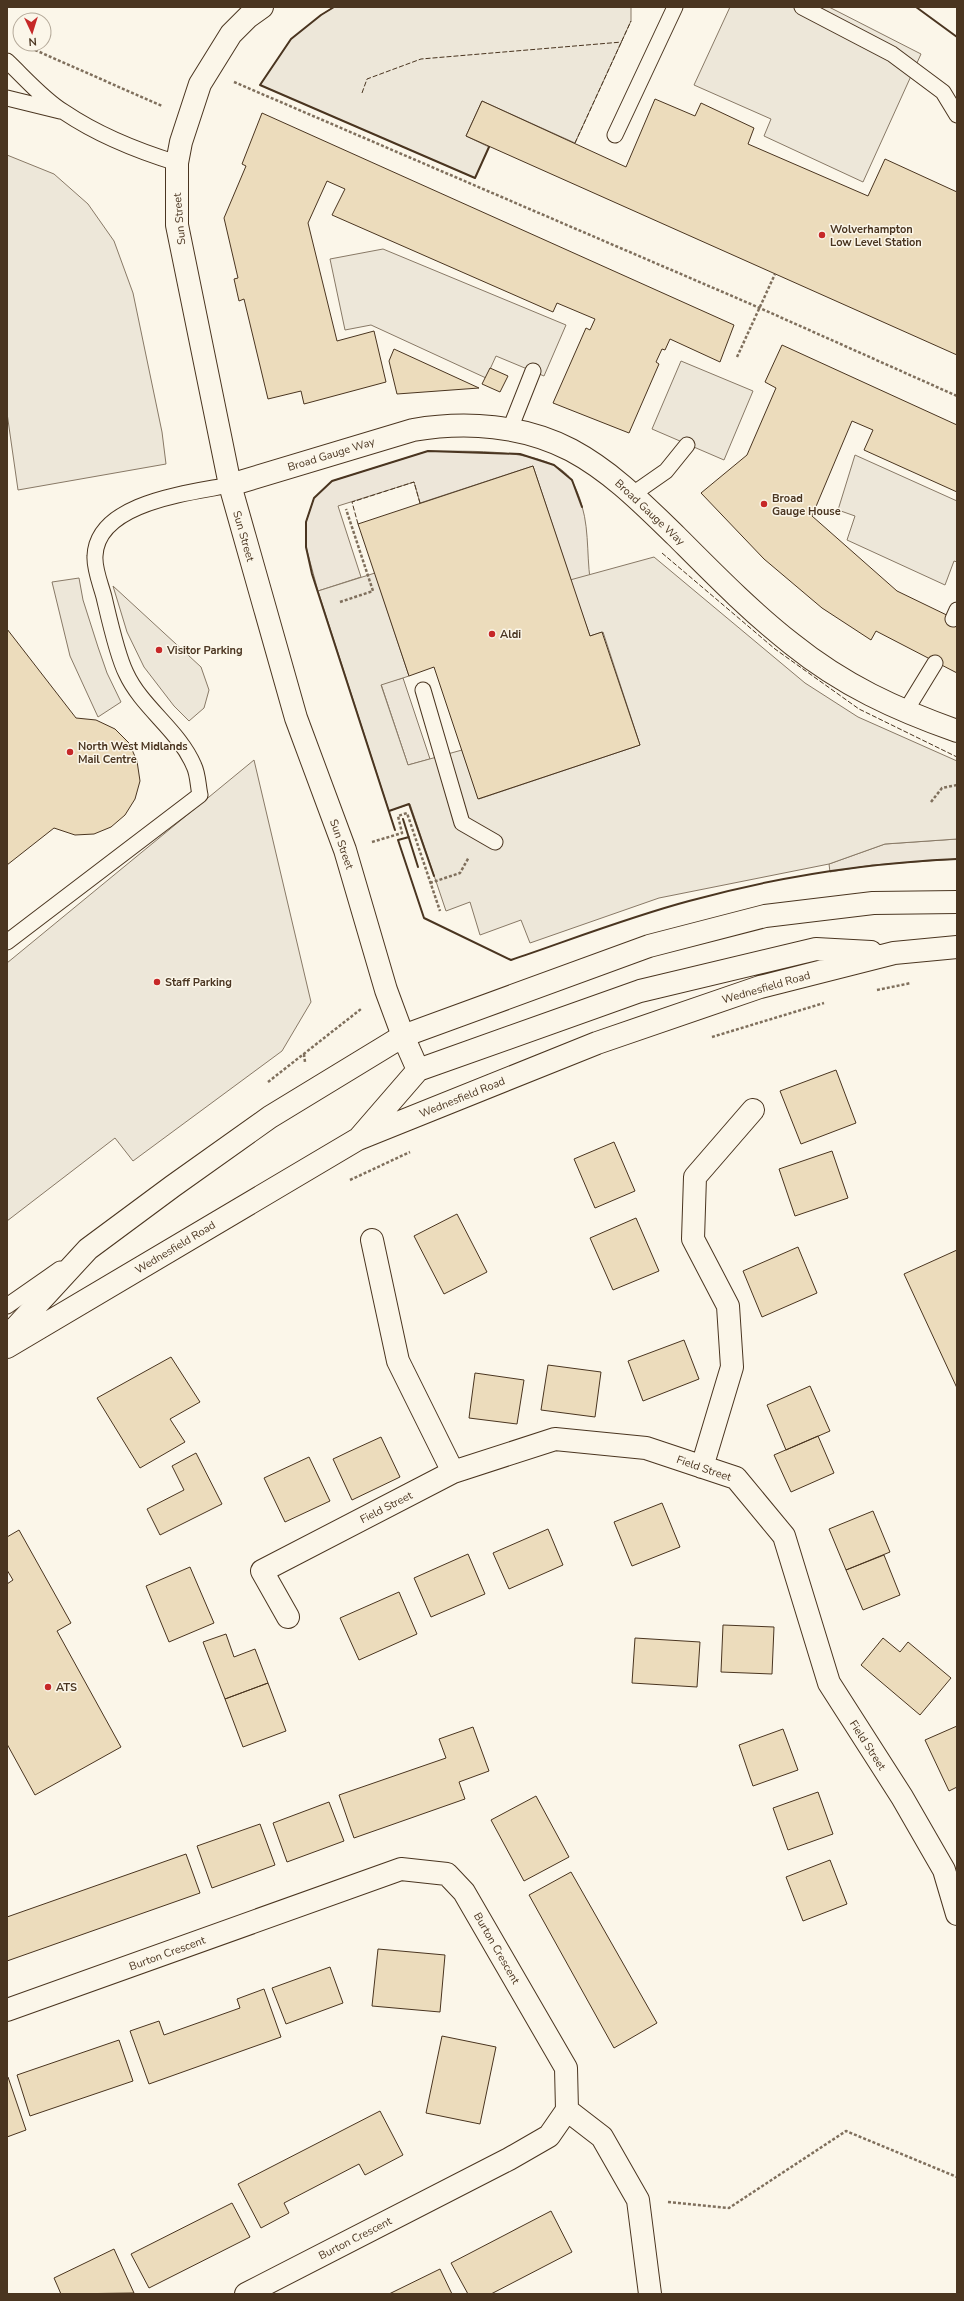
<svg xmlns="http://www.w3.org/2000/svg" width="964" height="2301" viewBox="0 0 964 2301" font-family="'Nunito Sans',sans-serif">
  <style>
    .green { fill: #ede6d9; stroke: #887966 }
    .parking { fill: #ede7d9; stroke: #887966 }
    .building { fill: #ecdcbc; stroke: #4a3520 }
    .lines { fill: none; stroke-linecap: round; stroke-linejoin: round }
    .service-casing { stroke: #4a3520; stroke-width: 17 }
    .minor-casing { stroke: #4a3520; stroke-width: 24 }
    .primary-casing { stroke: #4a3520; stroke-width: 24 }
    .path { stroke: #7f6f5c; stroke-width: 2.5; stroke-dasharray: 3 2; stroke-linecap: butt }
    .service { stroke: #fbf6e9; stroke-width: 15 }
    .minor { stroke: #fbf6e9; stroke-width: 22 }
    .primary { stroke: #fbf6e9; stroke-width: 22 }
    .path-bridge { stroke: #7f6f5c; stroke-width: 2.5; stroke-dasharray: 3 2; stroke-linecap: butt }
    .fence { stroke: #4a3520; stroke-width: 1; stroke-dasharray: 5 2; stroke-linecap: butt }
    .wall { stroke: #4a3520; stroke-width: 2 }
    .poi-dot { fill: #c62828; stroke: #fbf6e9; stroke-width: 1.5 }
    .labels { text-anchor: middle; stroke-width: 3; stroke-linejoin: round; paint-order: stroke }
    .street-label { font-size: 11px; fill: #4a3520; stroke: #fbf6e9 }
    .poi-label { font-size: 11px; font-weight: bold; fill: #4a3520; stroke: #fbf6e9; text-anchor: start }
  </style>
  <rect width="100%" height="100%" fill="#fbf6e9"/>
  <path class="green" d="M428 451C463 452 552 446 572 481 576 488 580 498 582 506 590 533 586 563 592 591L580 608 533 466 420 503 414 482 338 506 361 577 318 591 306 547V522L314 498 332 481Z
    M403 678 430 759 408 765 381 684Z
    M957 839V859L872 865 830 872 829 864 885 844Z"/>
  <path class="parking" d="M334 7H631V21L575 143 482 101 466 136 489 147 475 178 260 85 291 39 321 15Z
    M730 7H829L921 54 863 182 764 136 771 119 694 85Z
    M7 155 54 174 88 204 114 241 133 293 162 432 166 464 18 490 7 413Z
    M383 249 566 325 544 376 496 356 486 378 371 325 345 330 330 259Z
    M681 361 753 391 724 460 652 429Z
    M855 455 957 501V562L954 561 945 585 847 540 855 516 838 510Z
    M654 557 805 683 858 717 957 761V839L885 844 829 864 659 898 530 943 521 920 480 935 470 902 446 911 410 804 389 811 318 591 375 573 409 676 381 685 408 765 462 750 479 799 640 745 603 632 590 636 570 580Z
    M79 578 83 600 98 647 107 673 121 702 98 717 70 656 52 582Z
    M113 586 201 667 209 690 204 708 189 721 174 706 144 667 127 632Z
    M254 760 311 1002 282 1051 133 1161 115 1138 7 1221V963Z"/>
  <path class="building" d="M655 99 695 116 701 103 754 128 748 144 868 196 885 159 957 192V355L466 136 482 101 626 167Z
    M262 113 734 325 720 362 670 339 665 350 662 349 656 362 659 364 629 433 553 403 586 328 590 330 595 319 557 303 553 312 332 215 345 189 327 181 308 223 337 341 374 331 386 382 304 404 301 391 268 399 244 299 239 301 234 279 238 278 224 218 246 166 242 164Z
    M782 345 957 425V492L864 450 873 430 852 421 812 516 897 591 957 620V673L876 631 871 640 822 608 764 559 701 493 747 455 776 388 765 382Z
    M394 349 479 388 397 394 389 361Z
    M490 368 508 376 500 392 482 384Z
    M533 466 590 636 602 632 640 745 478 799 434 667 409 676 358 524Z
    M7 629 76 718 96 720 115 729 129 743 137 761 140 781 135 799 125 815 111 827 94 834 75 835 54 828 7 865Z
    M836 1070 856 1123 801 1144 780 1091Z
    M614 1142 635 1191 595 1208 574 1159Z
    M832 1151 848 1198 795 1216 779 1169Z
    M457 1214 487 1272 444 1294 414 1236Z
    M636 1218 659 1271 613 1290 590 1238Z
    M798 1247 817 1293 762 1317 743 1271Z
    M957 1250V1388L904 1274Z
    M684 1340 699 1379 643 1401 628 1361Z
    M171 1357 200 1402 170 1419 185 1442 140 1468 97 1398Z
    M548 1365 601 1372 595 1417 541 1410Z
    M475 1373 524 1380 517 1424 469 1418Z
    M810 1386 830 1431 786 1450 767 1405Z
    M818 1436 834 1473 791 1492 774 1455Z
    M381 1437 400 1477 352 1500 333 1459Z
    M196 1453 222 1504 160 1535 147 1509 184 1490 172 1466Z
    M309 1457 330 1501 285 1522 264 1478Z
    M662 1503 680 1547 632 1566 614 1522Z
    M873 1511 890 1552 846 1570 829 1529Z
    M548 1529 563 1565 509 1589 493 1553Z
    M19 1530 71 1623 57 1631 121 1747 35 1795 7 1744V1584L13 1580 7 1570V1537Z
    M468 1554 485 1594 431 1617 414 1578Z
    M884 1555 900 1595 863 1610 846 1570Z
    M190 1567 214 1623 169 1642 146 1586Z
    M399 1592 417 1634 359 1660 340 1618Z
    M723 1625 774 1627 772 1674 721 1672Z
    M226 1634 234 1657 255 1649 268 1683 225 1699 203 1642Z
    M635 1638 700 1642 697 1687 632 1683Z
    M883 1638 900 1652 908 1642 951 1678 920 1715 861 1665Z
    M268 1683 286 1731 243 1747 225 1699Z
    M957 1726V1787L949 1791 925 1740Z
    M473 1727 489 1771 459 1782 465 1799 354 1838 339 1795 446 1758 439 1739Z
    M783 1729 798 1770 753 1786 739 1745Z
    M818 1792 833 1834 788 1850 773 1808Z
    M536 1796 569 1857 524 1881 491 1820Z
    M329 1802 344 1841 287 1862 273 1823Z
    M260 1824 275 1865 212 1888 197 1846Z
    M186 1854 200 1893 7 1961V1917Z
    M830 1860 847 1904 803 1921 786 1877Z
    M571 1872 657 2023 614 2048 529 1895Z
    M378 1949 445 1955 440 2012 372 2006Z
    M330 1967 343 2003 286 2024 272 1988Z
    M264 1989 281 2037 149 2084 130 2031 159 2021 164 2035 240 2008 237 1999Z
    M442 2036 496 2047 480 2124 426 2113Z
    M119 2040 133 2081 30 2116 17 2075Z
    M8 2077 26 2130 7 2137V2078Z
    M380 2111 403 2155 365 2175 359 2164 284 2203 289 2213 261 2228 238 2184Z
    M232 2203 250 2237 149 2288 131 2254Z
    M551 2211 572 2252 491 2294H468L451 2263Z
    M114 2249 134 2293 61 2294 54 2278Z
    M440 2269 452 2294H389Z"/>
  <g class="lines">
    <defs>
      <path id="service" d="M802 7 892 54 943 92 957 115
        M7 61C24 77 44 100 64 112 98 135 138 151 177 163
        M7 98 60 111
        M615 135 675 7
        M510 429 533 371
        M633 494 666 471 687 445
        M953 619 957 610
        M423 690 462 823 495 842
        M905 712 935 663
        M7 942 200 795C198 786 198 774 194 766 179 730 142 708 126 673 117 655 109 618 104 597 101 585 94 569 95 556 97 502 190 493 230 485
        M7 1306 60 1269"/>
      <path id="minor" d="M262 7 248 17 231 34 200 84 181 142 177 163V225L230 485 296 718 345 850 386 990 403 1036
        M230 485 413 430C466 421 523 425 571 450 612 472 643 504 676 536 713 573 750 611 792 644 843 685 895 709 957 731
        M372 1240 398 1361 453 1472
        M702 1467 732 1367 728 1306 693 1239 695 1177 753 1110
        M288 1617 262 1571 453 1472 555 1439 646 1448 736 1478 784 1536 829 1683 902 1797 944 1870 957 1914
        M7 2010 401 1869 447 1874 464 1892 566 2068 567 2110 549 2136 509 2159 246 2294
        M567 2110 602 2137 638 2200 650 2294"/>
      <path id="primary" d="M403 1036 418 1070
        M360 1137 418 1070 640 991 816 949 871 952
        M7 1337 88 1249 173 1186 270 1117 403 1036 649 946 765 916 873 903 957 902
        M7 1347 358 1139 597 1043 760 987 894 953 957 947"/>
    </defs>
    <use href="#service" class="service-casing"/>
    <use href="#minor" class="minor-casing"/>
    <use href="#primary" class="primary-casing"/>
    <path class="path" d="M35 50 162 106
      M234 82 753 305 957 396
      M340 602 373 591 346 509
      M931 802 942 788 957 785
      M372 842 402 833 398 816 407 813 440 911
      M430 883 460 873 469 857
      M877 990 911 983
      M712 1037 824 1003
      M304 1054 305 1062
      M268 1082 361 1009
      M350 1180 410 1152
      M668 2202 729 2208 846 2131 957 2177"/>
    <use href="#service" class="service"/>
    <use href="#minor" class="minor"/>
    <use href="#primary" class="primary"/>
    <path class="path-bridge" d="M737 357 775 274"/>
    <path class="fence" d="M362 93 367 79 421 59 622 42
      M575 143 631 21
      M358 524 352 502 414 482 420 503
      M662 553 775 649 859 709 957 757"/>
    <path class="wall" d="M334 7 321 15 291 39 260 85 475 178 489 147
      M916 7 957 37
      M389 811 409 804 434 876
      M403 819 418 867
      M395 830 312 574 306 547V522L314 498 332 481 428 451 520 454 554 465 572 480 582 507
      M409 837 398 840 424 918 511 960C570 940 629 917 689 901 776 877 867 863 957 859"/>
  </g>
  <g class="poi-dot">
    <circle cx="822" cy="235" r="4"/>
    <circle cx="764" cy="504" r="4"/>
    <circle cx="492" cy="634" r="4"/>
    <circle cx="159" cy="650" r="4"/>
    <circle cx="70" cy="752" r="4"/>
    <circle cx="157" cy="982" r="4"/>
    <circle cx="48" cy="1687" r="4"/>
  </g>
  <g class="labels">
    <g class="street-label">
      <text transform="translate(179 219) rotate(-95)" y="4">Sun Street</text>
      <text transform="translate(331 454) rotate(-17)" y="4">Broad Gauge Way</text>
      <text transform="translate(650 512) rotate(43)" y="4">Broad Gauge Way</text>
      <text transform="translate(244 536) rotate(74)" y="4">Sun Street</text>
      <text transform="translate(342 844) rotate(71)" y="4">Sun Street</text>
      <text transform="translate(766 987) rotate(-16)" y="4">Wednesfield Road</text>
      <text transform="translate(462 1097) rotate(-22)" y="4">Wednesfield Road</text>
      <text transform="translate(175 1247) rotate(-31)" y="4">Wednesfield Road</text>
      <text transform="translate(704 1468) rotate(19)" y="4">Field Street</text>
      <text transform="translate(386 1507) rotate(-27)" y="4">Field Street</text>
      <text transform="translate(868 1745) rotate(57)" y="4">Field Street</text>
      <text transform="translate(497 1948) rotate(60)" y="4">Burton Crescent</text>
      <text transform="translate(167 1953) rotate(-20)" y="4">Burton Crescent</text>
      <text transform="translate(355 2238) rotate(-27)" y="4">Burton Crescent</text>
    </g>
    <g class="poi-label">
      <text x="830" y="233">Wolverhampton<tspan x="830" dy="13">Low Level Station</tspan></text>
      <text x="772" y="502">Broad<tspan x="772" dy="13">Gauge House</tspan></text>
      <text x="500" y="638">Aldi</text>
      <text x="167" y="654">Visitor Parking</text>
      <text x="78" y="750">North West Midlands<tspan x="78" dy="13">Mail Centre</tspan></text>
      <text x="165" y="986">Staff Parking</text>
      <text x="56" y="1691">ATS</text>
    </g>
  </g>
  <rect width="964" height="2301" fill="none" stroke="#4a3520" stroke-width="16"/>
  <g transform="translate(32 32) rotate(176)"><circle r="19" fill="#fbf6e9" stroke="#b4a999"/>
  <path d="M0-3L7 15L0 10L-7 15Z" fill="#c62828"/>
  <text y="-6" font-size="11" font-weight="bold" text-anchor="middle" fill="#4a3520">N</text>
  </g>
</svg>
